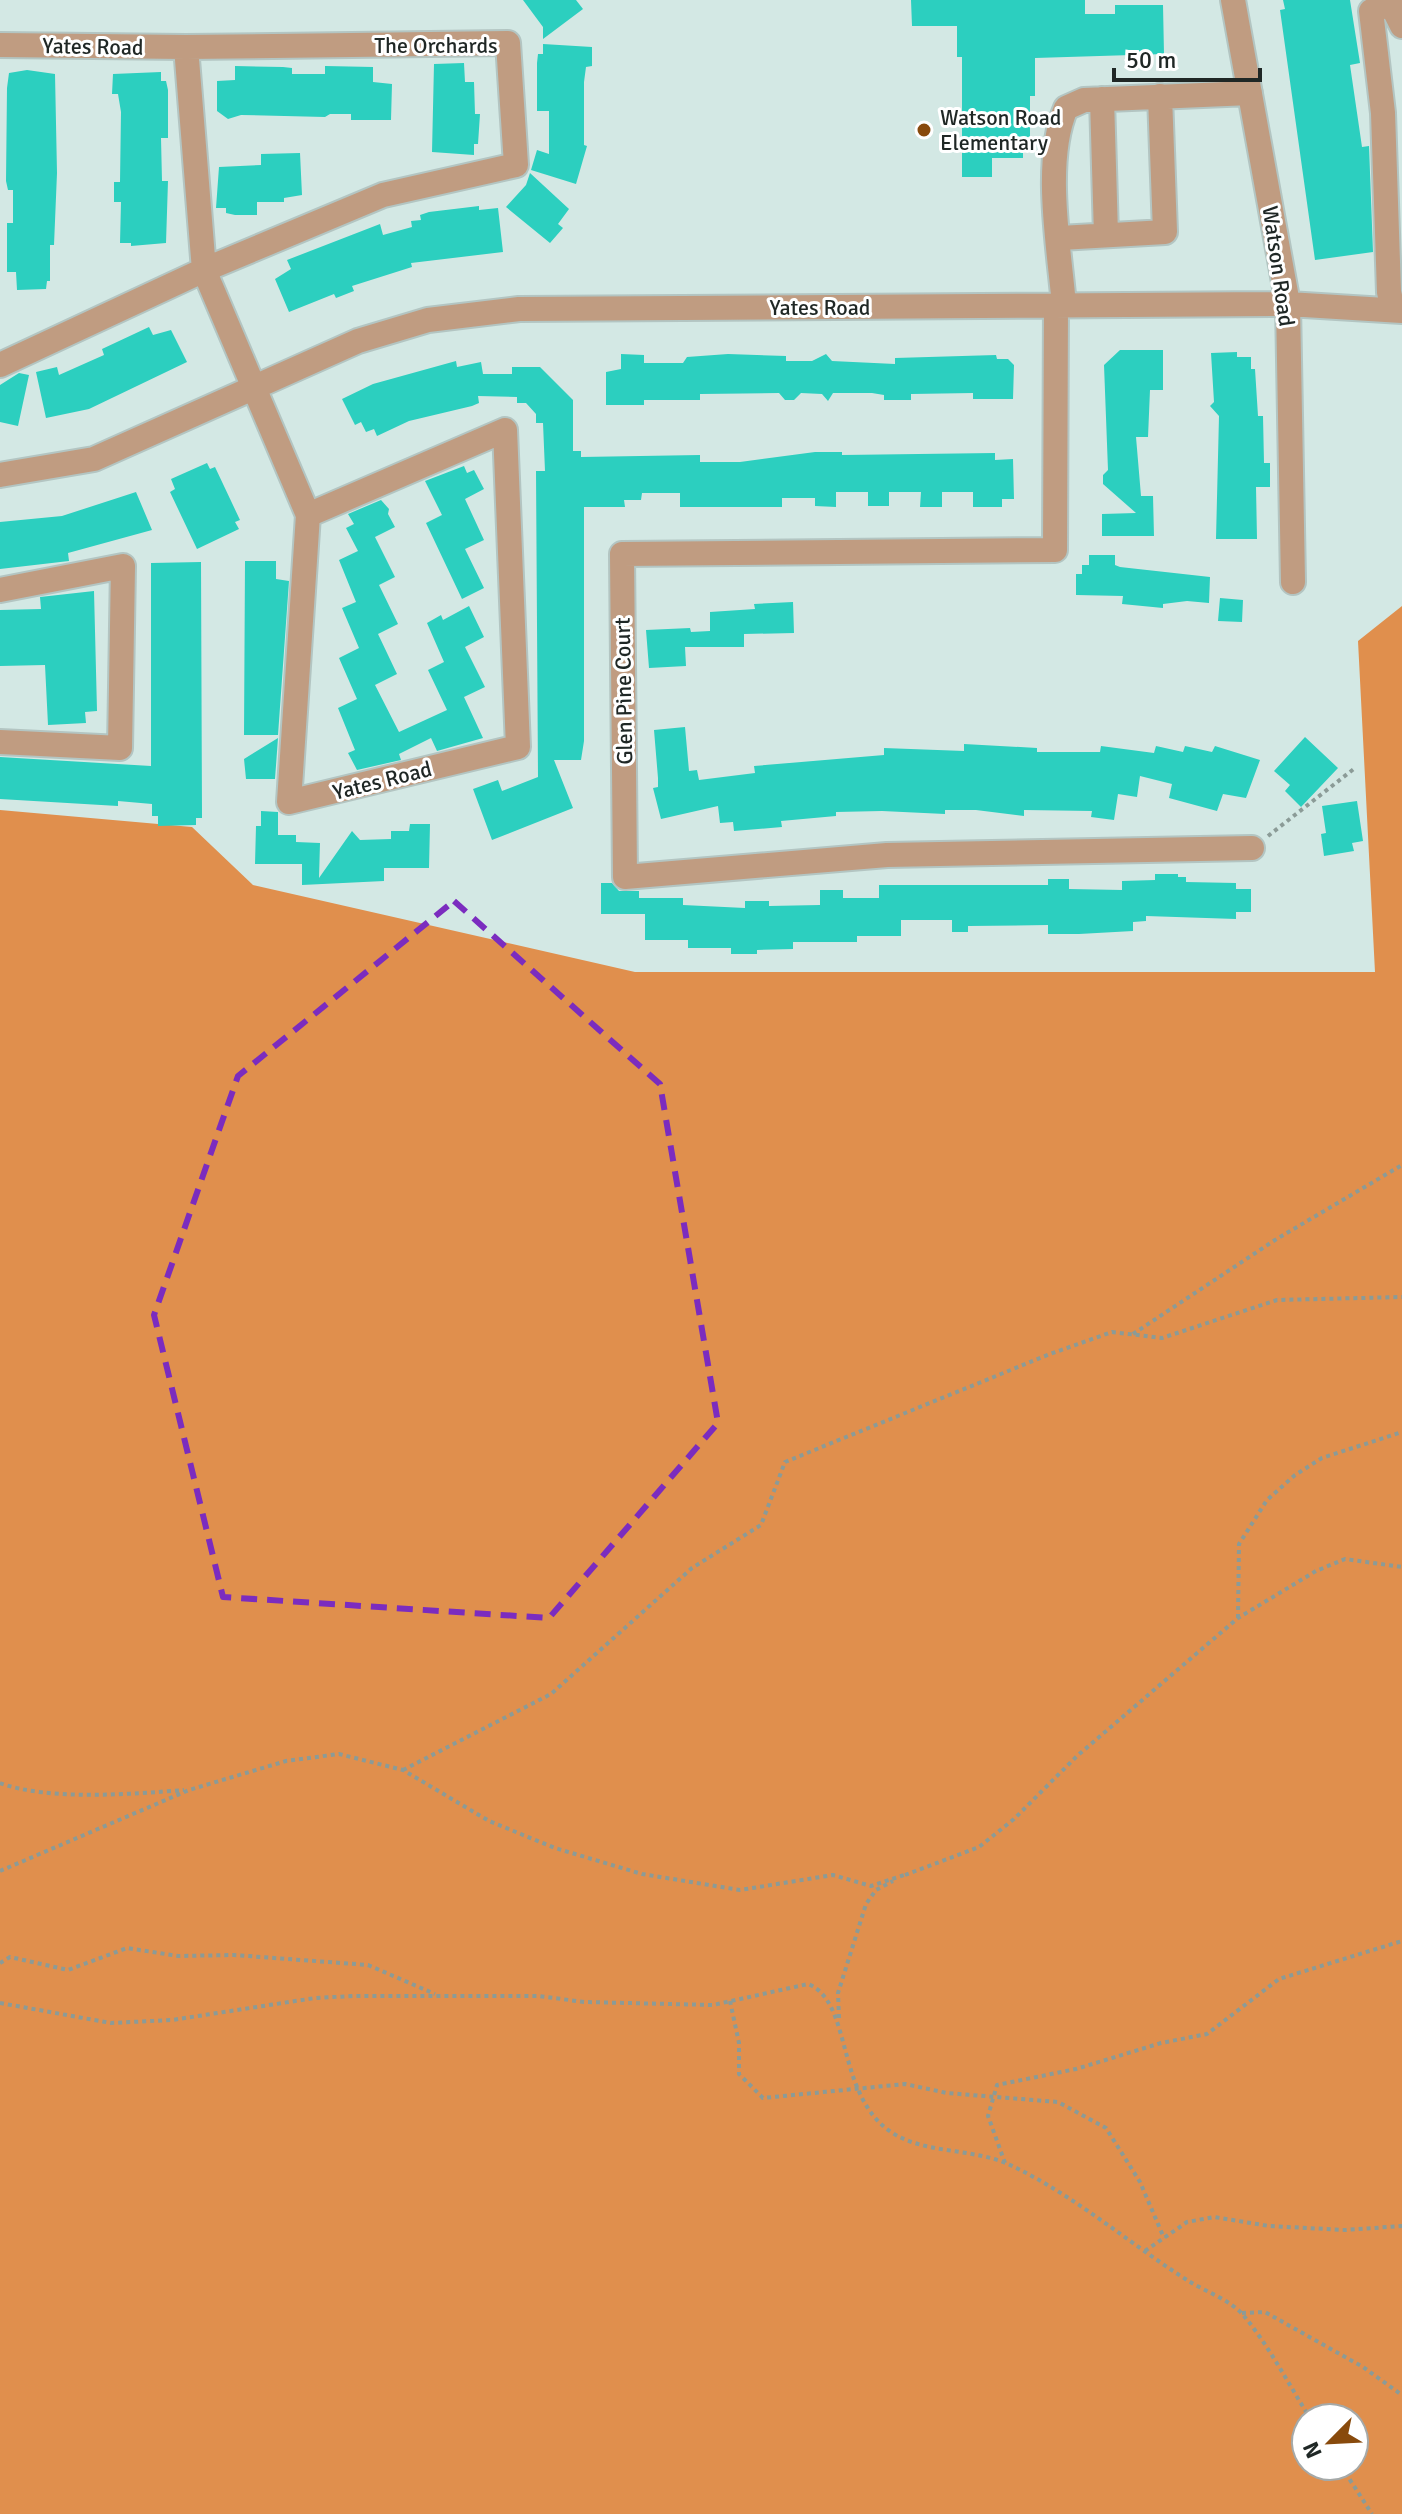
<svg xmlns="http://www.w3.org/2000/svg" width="1402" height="2514" viewBox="0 0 1402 2514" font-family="Signika,sans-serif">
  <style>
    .forest { fill: #e08f4d; fill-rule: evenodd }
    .building { fill: #2ccfbf }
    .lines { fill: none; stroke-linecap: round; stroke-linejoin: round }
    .minor-casing { stroke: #b3c5c2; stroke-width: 28 }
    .path { stroke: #8b9b97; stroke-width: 4; stroke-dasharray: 4 4; stroke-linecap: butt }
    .minor { stroke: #c09c81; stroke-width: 24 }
    .marked { fill: none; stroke: #7b2cbf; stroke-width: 6; stroke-dasharray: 16 10; stroke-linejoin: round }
    .poi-dot { fill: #884a0c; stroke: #fff; stroke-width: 3 }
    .labels { text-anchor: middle; stroke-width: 6; stroke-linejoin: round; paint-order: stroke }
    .street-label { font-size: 22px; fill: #1f2725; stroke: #fff }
    .poi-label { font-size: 22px; fill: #1f2725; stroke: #fff; text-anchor: start }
  </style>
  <rect width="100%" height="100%" fill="#d3e8e4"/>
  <path class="forest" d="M1402 606V2514H0V810L192 827 253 885 635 972H1375L1358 641ZM1306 2418H1354V2466H1306Z"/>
  <path class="building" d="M523 0H576L583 9 543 39V27Z
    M911 0H1085V14H1115V5H1163L1164 54 1035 58V96H1030V146H1023V158H992V177H962V57H957V26H912Z
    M1283 0H1350L1360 63 1350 65 1362 147 1369 146 1373 252 1315 260 1280 10 1285 9Z
    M543 44 592 47V66L586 67 584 82V145L587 146 576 184 531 170 537 150 549 154V111H537V63L538 54H543Z
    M464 63 465 82H474L475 114H480L478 144H474V155L432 152 434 64Z
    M235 66 283 67 292 68V74H325V66L373 67V82L392 84 391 120H351V114H330L325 117 241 115 228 119 217 111V81L235 80Z
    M27 70 55 74 57 173 54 245H50V281H47L46 289 17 290 16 272H7V223H13V190H8L6 181 7 88 9 73Z
    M161 72V81H166L168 90V138H161L162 181H168L166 243 131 246V243H120L121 202H114V182H120L121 112 118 94H112L113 74Z
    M300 153 302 195 284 198V202H257V215H235L226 213V208H216L219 167 261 165V154Z
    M530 173 569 209 558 224 563 228 550 243 506 207 526 185Z
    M479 206V210L498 208 503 252 411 263 412 267 352 286 354 291 336 298 334 294 289 312 275 279 291 269 287 260 380 224 383 235 412 227 411 221 421 220 420 215 429 212Z
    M149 327 153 335 171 330 187 362 89 409 46 418 36 372 57 367 59 375 104 355 102 349Z
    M1120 350H1163V390H1150L1148 437H1136L1141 496H1153L1154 536H1102V514L1136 513 1103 484V475L1108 470 1104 365Z
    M1237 352V357H1251V369H1255L1258 416H1263L1264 463H1270V487H1256L1257 539H1216L1219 416 1210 406 1214 402 1211 353Z
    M621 354 644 355V363H683L687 357 728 354 786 356V361H812L826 354 832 361 895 364V358L996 355 997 359H1008L1014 365 1013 399H973V393L911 394V400H884V395L872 393H833L828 401 822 394 801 393 794 400H785L779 393 700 394V400H644V405H606V372L621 369Z
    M456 361 457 367 481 362 483 374H512V367H540L573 400V451H581V457L700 455V462H740L815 452H842V455L995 453V460L1013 459 1014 499H1002V507H973V492H942V507H920L921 492H889V506H868V492H836V507L815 506V498H782V507H680V493H642L641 500H624L625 507H584V741L581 760H554L573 808 492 840 473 789 498 780 502 791 538 777 536 471H545L543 423H536V414L526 403H517V397L478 396 479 403 472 406 409 421 377 436 374 429 366 432 361 422 355 425 342 399 373 384Z
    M19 373 29 375 18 426 0 422V385Z
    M207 463 210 469 215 467 240 520 235 522 239 529 197 549 170 492 175 489 171 479Z
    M464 466 467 473 474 470 484 489 465 499 484 540 465 549 484 588 462 599 426 523 442 515 425 481Z
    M136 492 152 530 68 553 69 561 0 569V522L62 516Z
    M381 500 389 509 388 514 395 527 375 537 395 577 379 585 398 624 378 634 397 674 375 685 399 732 447 710 428 670 444 662 427 623 441 615 443 620 469 606 484 637 465 647 485 687 464 697 483 738 437 751 431 738 399 754 401 760 357 770 348 753 355 750 338 708 357 699 339 658 359 648 342 608 356 602 339 560 358 551 346 528 354 524 348 514Z
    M1089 555H1115V565L1120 567 1210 577 1209 603 1187 601 1163 604V608L1122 604 1123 596 1076 595V574H1082V565H1089Z
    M245 561H276V579L289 581 278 735H244Z
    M201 562 202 818H196V825L158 826V816H152V804L118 801V806L0 799V757L151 766V563Z
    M94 591 97 711 85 712 86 723 48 725 45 665 0 666V610L41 609 40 597Z
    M1220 598 1243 600 1242 622 1218 621Z
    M793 602 794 633 744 634V647H685L686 666 649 668 646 630 690 628 691 632 710 631V612L755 609 754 604Z
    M685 727 689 771 697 770 699 780 755 773 754 766 884 755V748L964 751V744L1037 748V752H1100L1101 746 1154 753 1156 746 1183 752 1185 746 1212 752 1215 746 1260 760 1246 798 1223 794 1217 811 1169 798 1172 784 1140 776 1137 797 1118 794 1114 820 1091 817 1092 811 1024 810V816L976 810H945V814L882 811 836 812V816L781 821 782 827 734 831 733 822 720 823 718 806 661 819 653 788 658 787V778L654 730Z
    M1305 737 1338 768 1301 807 1285 791 1290 785 1274 771Z
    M278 738 275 779H246L244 759Z
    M1357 801 1363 841 1352 843 1354 851 1324 856 1321 834 1326 833 1322 806Z
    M261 811 278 812V835H296V842L320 843 319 878 352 831 360 840 391 839V831H409L410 824H430L429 868H384V881L302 885V864H255L256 826H261Z
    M1155 874H1178V877H1186V882L1236 883V889H1251V912H1236V919L1146 916V921L1133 922V931L1079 934H1048V925L968 926V932H952V920H901V936H857V942H793V949L757 950V954H731V948H688V940H645V914H601V883H612L619 891H639V898H683V905L745 908V901H769V906L820 905V890H843V898H879V885H1048V879H1069V889L1122 890V881L1155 880Z"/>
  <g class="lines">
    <defs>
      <path id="minor" d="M1233 0 1288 304 1293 582
        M0 45 186 47 508 43 516 165 383 195 204 270 0 365
        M186 47 204 270 308 515 289 802 518 747 505 430 308 515
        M1102 99 1106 235
        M1060 238 1165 232 1160 96
        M1056 305 1055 550 622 554 625 877 887 855 1252 848
        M1064 305C1059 247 1043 161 1066 108L1084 100 1250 93
        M1393 309 1389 292 1383 113 1371 11 1391 4 1402 26
        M0 475 94 459 358 341 428 320 519 309 1288 304 1402 311
        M0 590 123 566 120 748 0 742"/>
    </defs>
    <use href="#minor" class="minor-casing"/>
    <path class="path" d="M1268 836 1355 768
      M1133 1334 1275 1240 1402 1165
      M1238 1618 1239 1544 1267 1500 1295 1475 1322 1458 1402 1432
      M403 1770 551 1694 692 1568 761 1525 785 1462 1050 1354 1112 1332 1162 1338 1277 1300 1402 1297
      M0 1783C48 1801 132 1794 184 1790
      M0 1871 189 1790 286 1761 339 1754 403 1770 489 1821 555 1848 642 1874 740 1890 833 1875 871 1886 904 1875
      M905 1875 979 1847 1014 1819 1077 1756 1238 1618 1316 1571 1345 1559 1402 1567
      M0 1963 10 1957 68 1970 127 1948 178 1956 234 1955 368 1965 435 1994
      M730 2001 739 2043V2074L763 2098 905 2084 947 2093 1058 2102 1106 2128 1140 2182 1164 2238
      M0 2003 111 2023 172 2020 315 1998 353 1996H539L584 2002 713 2005 808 1984C853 2002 835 2094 891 2132 924 2154 972 2148 1008 2164 1073 2194 1127 2242 1187 2280 1204 2291 1231 2300 1244 2316 1269 2346 1289 2385 1310 2418
      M839 2018 838 1993 866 1904 876 1890 893 1881
      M1005 2163 988 2116 997 2085 1076 2069 1161 2043 1207 2034 1279 1979 1402 1941
      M1145 2251 1187 2222 1214 2217 1269 2226 1345 2230 1402 2226
      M1242 2313 1265 2312 1363 2367 1402 2395
      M1341 2466 1372 2514"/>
    <use href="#minor" class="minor"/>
  </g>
  <path class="marked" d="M454 901 660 1084 718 1423 549 1618 223 1597 154 1315 238 1076Z"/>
  <circle class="poi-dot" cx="924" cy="130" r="8"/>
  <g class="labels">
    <g class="street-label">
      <text x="436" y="53">The Orchards</text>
      <text transform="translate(93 46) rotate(1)" y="8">Yates Road</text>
      <text transform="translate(1279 266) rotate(82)" y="8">Watson Road</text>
      <text x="820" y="315">Yates Road</text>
      <text transform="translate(623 691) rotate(-91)" y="8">Glen Pine Court</text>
      <text transform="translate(382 780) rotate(-14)" y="8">Yates Road</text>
    </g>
    <g class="poi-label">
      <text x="940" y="125">Watson Road<tspan x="940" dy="25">Elementary</tspan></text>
    </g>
  </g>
  <g transform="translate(1330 2442) rotate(246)"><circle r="38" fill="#ffffff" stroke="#a5a9a8" stroke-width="2"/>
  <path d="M0-6L14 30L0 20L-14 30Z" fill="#884a0c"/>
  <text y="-12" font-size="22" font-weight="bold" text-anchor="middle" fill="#1f2725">N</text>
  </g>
  <path d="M1114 68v12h146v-12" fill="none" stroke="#1f2725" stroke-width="4"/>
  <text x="1126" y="68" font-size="24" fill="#1f2725" stroke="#ffffff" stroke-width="6" paint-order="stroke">50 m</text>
</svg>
